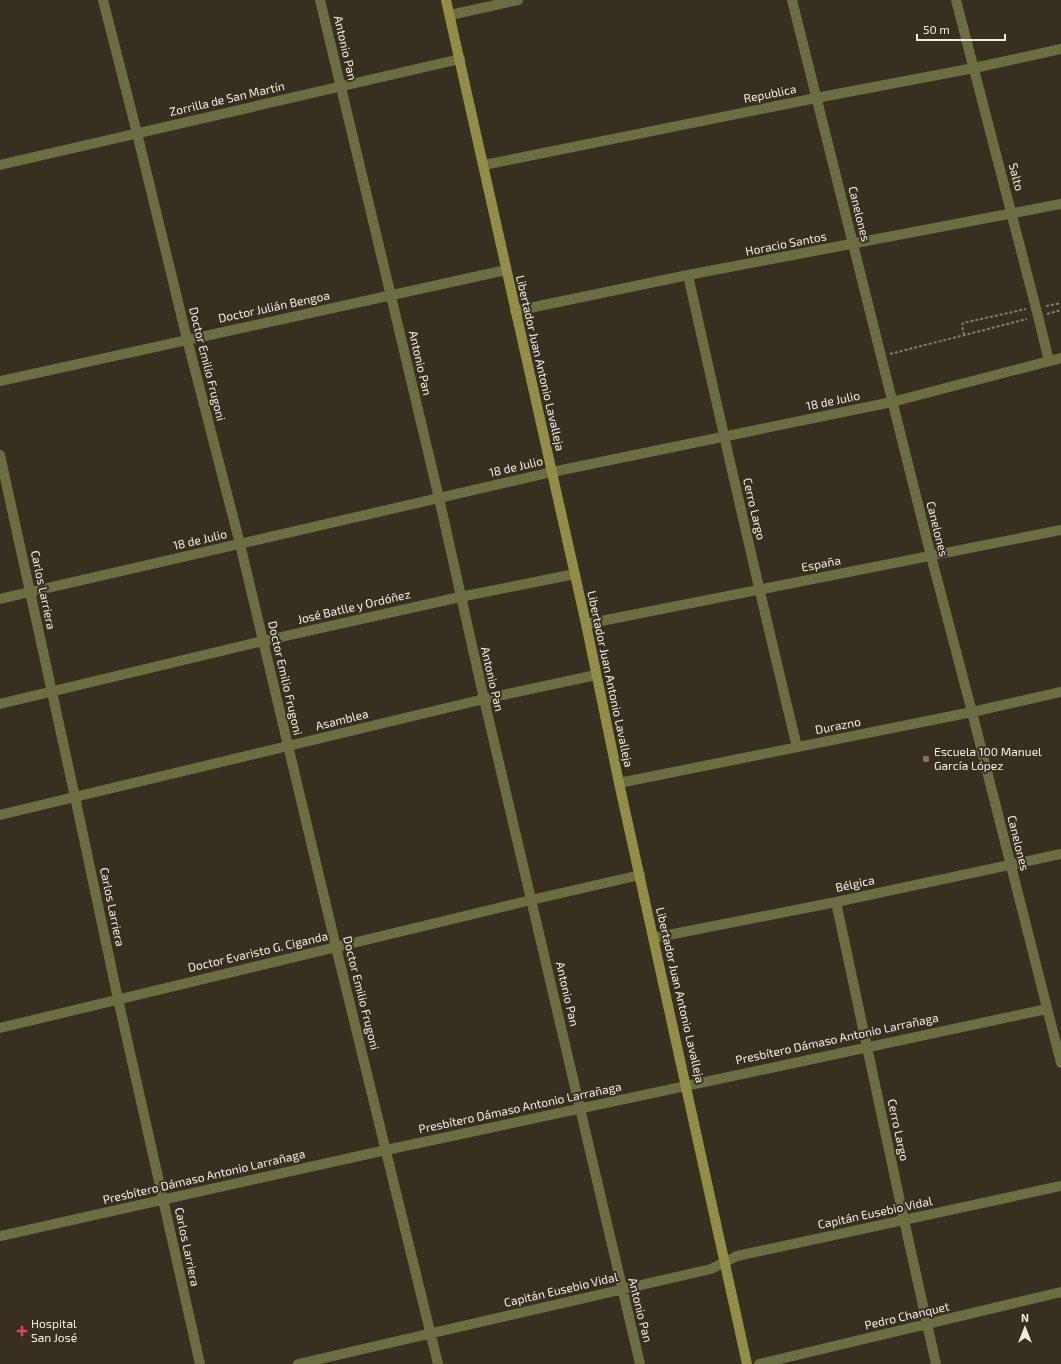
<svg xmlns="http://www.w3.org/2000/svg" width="1061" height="1364" viewBox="0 0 1061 1364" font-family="'Exo 2',sans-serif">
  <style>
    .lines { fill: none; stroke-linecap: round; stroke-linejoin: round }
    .path { stroke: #827b6f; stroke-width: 2; stroke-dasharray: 3 2; stroke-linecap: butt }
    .street { stroke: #6d6d42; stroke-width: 10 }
    .secondary { stroke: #8f8f48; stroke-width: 10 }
    .education-dot { fill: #8d6e63; stroke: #372f20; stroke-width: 1.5 }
    .health-dot { fill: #e0444e; stroke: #372f20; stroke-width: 1.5 }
    .labels { text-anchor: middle; stroke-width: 4; stroke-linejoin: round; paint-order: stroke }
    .street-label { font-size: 12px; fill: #f2ede3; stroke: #372f20 }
    .poi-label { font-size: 12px; fill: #f2ede3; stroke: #372f20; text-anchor: start }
  </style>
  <rect width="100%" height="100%" fill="#372f20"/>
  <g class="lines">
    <path class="path" d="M1046 306 1061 303
      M1047 314 1061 310
      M964 335 962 326 963 323 1026 309
      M890 354 1027 319"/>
    <path class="street" d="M103 0 137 133 187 339 240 544 336 947 438 1364
      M320 0 391 296 439 498 484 699 640 1364
      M792 0 931 556 972 712 1061 1063
      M956 0 1038 316 1049 361
      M450 15 518 0
      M0 165 460 59
      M484 165 816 98 974 68 1061 49
      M688 275C723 433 759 590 797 747
      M515 311 688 275 1061 204
      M0 381 506 270
      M0 455 75 797 118 999 200 1364
      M0 599 552 472 892 402 1061 358
      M586 624 1061 530
      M0 704 263 641 460 597 575 574
      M619 783 972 712 1061 692
      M0 815 484 699 596 675
      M836 902 904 1220 936 1364
      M653 938 836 902 1061 854
      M0 1028 531 900 640 875
      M0 1236 386 1150 1047 1009
      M298 1364 711 1269 737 1256 1061 1186
      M759 1364 1061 1292"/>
    <path class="secondary" d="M446 0 586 624 619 783 747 1364"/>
  </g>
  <circle class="education-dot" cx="926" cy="759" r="4"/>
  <path class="health-dot" d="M20 1325h4v4h4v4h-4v4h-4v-4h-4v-4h4z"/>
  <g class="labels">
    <g class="street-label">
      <text transform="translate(345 48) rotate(77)" y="4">Antonio Pan</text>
      <text transform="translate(770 94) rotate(-11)" y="4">Republica</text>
      <text transform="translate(227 99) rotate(-13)" y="4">Zorrilla de San Martín</text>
      <text transform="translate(1016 177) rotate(76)" y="4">Salto</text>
      <text transform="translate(859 214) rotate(76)" y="4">Canelones</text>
      <text transform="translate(786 244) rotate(-11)" y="4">Horacio Santos</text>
      <text transform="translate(274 307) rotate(-12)" y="4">Doctor Julián Bengoa</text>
      <text transform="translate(420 363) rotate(77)" y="4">Antonio Pan</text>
      <text transform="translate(540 363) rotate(77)" y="4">Libertador Juan Antonio Lavalleja</text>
      <text transform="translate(207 364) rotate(76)" y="4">Doctor Emilio Frugoni</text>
      <text transform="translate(833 401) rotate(-12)" y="4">18 de Julio</text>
      <text transform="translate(516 467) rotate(-13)" y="4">18 de Julio</text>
      <text transform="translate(754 509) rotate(77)" y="4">Cerro Largo</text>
      <text transform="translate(937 529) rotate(76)" y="4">Canelones</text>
      <text transform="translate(200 540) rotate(-13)" y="4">18 de Julio</text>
      <text transform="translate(821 564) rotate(-11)" y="4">España</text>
      <text transform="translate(43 590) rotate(78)" y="4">Carlos Larriera</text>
      <text transform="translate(354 607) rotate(-13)" y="4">José Batlle y Ordóñez</text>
      <text transform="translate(285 678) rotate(77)" y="4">Doctor Emilio Frugoni</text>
      <text transform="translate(492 679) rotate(77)" y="4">Antonio Pan</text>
      <text transform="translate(610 679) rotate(78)" y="4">Libertador Juan Antonio Lavalleja</text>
      <text transform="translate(342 720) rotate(-14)" y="4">Asamblea</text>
      <text transform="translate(838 726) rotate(-11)" y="4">Durazno</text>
      <text transform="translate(1018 843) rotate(76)" y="4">Canelones</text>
      <text transform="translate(855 884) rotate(-12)" y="4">Bélgica</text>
      <text transform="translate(112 907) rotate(78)" y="4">Carlos Larriera</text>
      <text transform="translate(258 952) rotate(-13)" y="4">Doctor Evaristo G. Ciganda</text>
      <text transform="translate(361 993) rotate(76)" y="4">Doctor Emilio Frugoni</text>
      <text transform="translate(567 994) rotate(77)" y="4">Antonio Pan</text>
      <text transform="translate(680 995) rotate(77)" y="4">Libertador Juan Antonio Lavalleja</text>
      <text transform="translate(837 1039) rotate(-12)" y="4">Presbítero Dámaso Antonio Larrañaga</text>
      <text transform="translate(520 1108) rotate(-12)" y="4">Presbítero Dámaso Antonio Larrañaga</text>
      <text transform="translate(898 1130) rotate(78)" y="4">Cerro Largo</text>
      <text transform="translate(204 1177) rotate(-13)" y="4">Presbítero Dámaso Antonio Larrañaga</text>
      <text transform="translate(875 1213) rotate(-12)" y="4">Capitán Eusebio Vidal</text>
      <text transform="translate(187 1247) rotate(78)" y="4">Carlos Larriera</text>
      <text transform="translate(561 1290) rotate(-13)" y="4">Capitán Eusebio Vidal</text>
      <text transform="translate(640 1310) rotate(76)" y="4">Antonio Pan</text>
      <text transform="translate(907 1316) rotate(-13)" y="4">Pedro Chanquet</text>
    </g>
    <g class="poi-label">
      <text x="934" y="756">Escuela 100 Manuel<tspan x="934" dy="14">García López</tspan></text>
      <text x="31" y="1328">Hospital<tspan x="31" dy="14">San José</tspan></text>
    </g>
  </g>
  <g transform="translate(1025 1328)" stroke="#372f20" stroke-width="3" paint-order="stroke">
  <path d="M0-3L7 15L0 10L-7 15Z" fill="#f2ede3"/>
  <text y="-6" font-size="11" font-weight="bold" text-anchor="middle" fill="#f2ede3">N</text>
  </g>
  <path d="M917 34v6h88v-6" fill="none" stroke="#f2ede3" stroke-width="2"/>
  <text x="923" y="34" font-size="12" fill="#f2ede3" stroke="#372f20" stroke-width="3" paint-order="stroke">50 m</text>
</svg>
